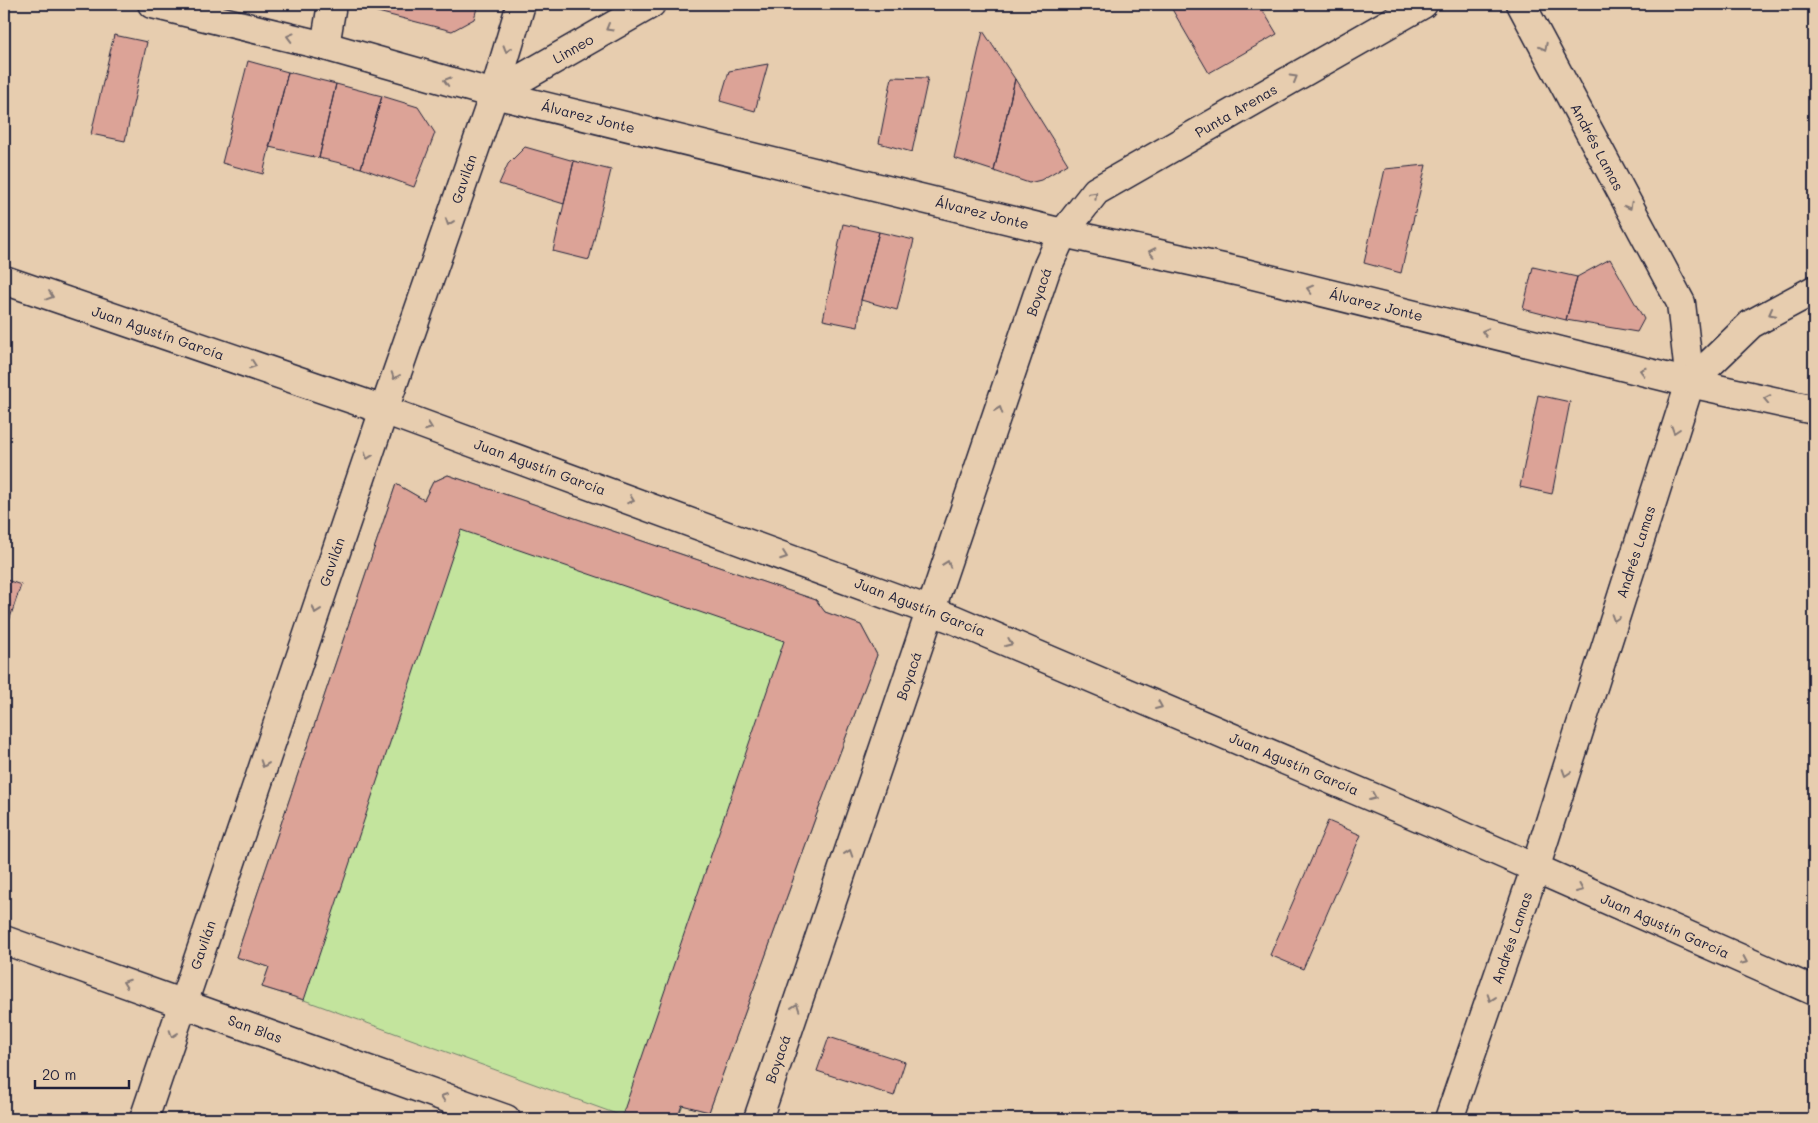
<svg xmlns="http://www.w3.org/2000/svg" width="1818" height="1123" viewBox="0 0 1818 1123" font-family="Mali,sans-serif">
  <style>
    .green { fill: #c3e49d; stroke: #72836c }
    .building { fill: #dca397; stroke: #22223b }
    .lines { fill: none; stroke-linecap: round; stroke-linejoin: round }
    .minor-casing { stroke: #22223b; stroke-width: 31 }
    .tertiary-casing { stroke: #22223b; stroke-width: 31 }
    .minor { stroke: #e7cdaf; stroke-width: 28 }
    .tertiary { stroke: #e7cdaf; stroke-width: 28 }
    .oneway { stroke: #847875 }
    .labels { text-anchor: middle; stroke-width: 4; stroke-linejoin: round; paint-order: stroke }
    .street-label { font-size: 14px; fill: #22223b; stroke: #e7cdaf }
  </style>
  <rect width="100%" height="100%" fill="#e7cdaf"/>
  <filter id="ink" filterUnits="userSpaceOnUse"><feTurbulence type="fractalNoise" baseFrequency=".02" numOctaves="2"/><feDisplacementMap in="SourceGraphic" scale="10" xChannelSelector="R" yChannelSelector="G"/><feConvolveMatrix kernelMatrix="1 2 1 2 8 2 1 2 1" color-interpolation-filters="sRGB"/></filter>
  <g filter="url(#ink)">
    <path class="green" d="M448 475 816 600 825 612 861 625 877 655 816 816 709 1112 683 1105 677 1119H640L622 1116 304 1000 262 987 269 967 236 957 396 484 424 500 433 482Z"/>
    <path class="building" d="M360 4H478L474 19 452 31 366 9Z
      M1169 4H1259L1277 34 1209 73Z
      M983 31 1015 79 994 171 954 158Z
      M114 35 147 42 125 141 91 134Z
      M248 61 288 72 263 174 222 163Z
      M768 64 755 111 720 101 729 71Z
      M288 72 336 84 319 158 269 147Z
      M892 77 928 78 912 152 879 143Z
      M1015 79 1068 164 1041 180 1029 183 994 171Z
      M336 84 382 96 361 168 319 158Z
      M382 96 418 107 435 133 414 187 361 168Z
      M525 147 574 161 564 204 499 184 508 164Z
      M574 161 611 170 589 260 553 251Z
      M1426 165 1401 273 1364 263 1385 169Z
      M843 224 879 232 861 300 858 327 823 320Z
      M879 232 914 240 897 310 861 300Z
      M1610 259 1644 319 1637 332 1566 320 1577 277Z
      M1533 267 1577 277 1566 320 1523 309Z
      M1538 395 1570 402 1552 494 1520 487Z
      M448 475 816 600 825 612 861 625 877 655 816 816 709 1112 682 1105 677 1119H640L622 1116 784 641 461 530 304 1000 262 987 269 967 236 957 396 484 424 500 433 482Z
      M4 579 21 585 4 636Z
      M1328 821 1361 835 1303 969 1270 955Z
      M829 1037 905 1062 894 1096 817 1071Z"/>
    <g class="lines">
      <defs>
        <path id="minor" d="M325 46 332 4
          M494 94 651 4
          M494 94 521 4
          M4 940 506 1119
          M1449 1119 1535 869 1690 383 1681 303 1521 4"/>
        <path id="tertiary" d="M152 4 325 46 494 94 1063 233 1241 272 1690 383 1814 410
          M4 280 384 410 953 619 1433 823 1814 991
          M1690 383 1751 324 1814 290
          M144 1119 384 410 494 94
          M758 1119 1046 270 1063 233 1096 191 1423 4"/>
      </defs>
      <use href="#minor" class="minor-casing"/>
      <use href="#tertiary" class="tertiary-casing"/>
      <use href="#minor" class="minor"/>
      <use href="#tertiary" class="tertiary"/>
    </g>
    <defs><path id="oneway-chevron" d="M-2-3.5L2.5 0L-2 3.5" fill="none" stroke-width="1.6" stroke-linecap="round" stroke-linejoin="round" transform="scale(1.25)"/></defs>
    <g class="oneway">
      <use href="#oneway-chevron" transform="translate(609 28) rotate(150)"/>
      <use href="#oneway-chevron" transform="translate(290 37) rotate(-165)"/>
      <use href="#oneway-chevron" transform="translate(1544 47) rotate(62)"/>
      <use href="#oneway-chevron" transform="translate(507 49) rotate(107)"/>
      <use href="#oneway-chevron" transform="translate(1294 78) rotate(-30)"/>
      <use href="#oneway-chevron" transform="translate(447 81) rotate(-164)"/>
      <use href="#oneway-chevron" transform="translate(1094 195) rotate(-46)"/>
      <use href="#oneway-chevron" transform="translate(1629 206) rotate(62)"/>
      <use href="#oneway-chevron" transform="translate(449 222) rotate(109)"/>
      <use href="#oneway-chevron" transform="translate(1152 252) rotate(-168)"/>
      <use href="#oneway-chevron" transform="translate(1310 289) rotate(-166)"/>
      <use href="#oneway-chevron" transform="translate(50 296) rotate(19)"/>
      <use href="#oneway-chevron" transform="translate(1772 313) rotate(152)"/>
      <use href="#oneway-chevron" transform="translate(1485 332) rotate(-166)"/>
      <use href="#oneway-chevron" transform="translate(253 365) rotate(19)"/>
      <use href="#oneway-chevron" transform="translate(1643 371) rotate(-166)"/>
      <use href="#oneway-chevron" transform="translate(395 376) rotate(109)"/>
      <use href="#oneway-chevron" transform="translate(1767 399) rotate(-168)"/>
      <use href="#oneway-chevron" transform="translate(999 410) rotate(-71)"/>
      <use href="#oneway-chevron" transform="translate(429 427) rotate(20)"/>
      <use href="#oneway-chevron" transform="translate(1675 430) rotate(108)"/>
      <use href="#oneway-chevron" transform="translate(368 456) rotate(109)"/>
      <use href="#oneway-chevron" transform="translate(631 500) rotate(20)"/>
      <use href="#oneway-chevron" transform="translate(784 556) rotate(20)"/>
      <use href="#oneway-chevron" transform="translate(947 564) rotate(-71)"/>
      <use href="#oneway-chevron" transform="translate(316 610) rotate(109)"/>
      <use href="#oneway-chevron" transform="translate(1615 618) rotate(108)"/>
      <use href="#oneway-chevron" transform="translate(1009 643) rotate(23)"/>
      <use href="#oneway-chevron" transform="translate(1159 706) rotate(23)"/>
      <use href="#oneway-chevron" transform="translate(264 764) rotate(109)"/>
      <use href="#oneway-chevron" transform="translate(1566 773) rotate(108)"/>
      <use href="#oneway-chevron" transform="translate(1373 797) rotate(23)"/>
      <use href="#oneway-chevron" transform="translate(849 853) rotate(-71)"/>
      <use href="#oneway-chevron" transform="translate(1580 889) rotate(24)"/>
      <use href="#oneway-chevron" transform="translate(1744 961) rotate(24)"/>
      <use href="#oneway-chevron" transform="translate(126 983) rotate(-160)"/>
      <use href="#oneway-chevron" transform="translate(1491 998) rotate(109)"/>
      <use href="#oneway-chevron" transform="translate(796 1007) rotate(-71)"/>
      <use href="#oneway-chevron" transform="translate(173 1034) rotate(109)"/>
      <use href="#oneway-chevron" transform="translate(444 1097) rotate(-160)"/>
    </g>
  </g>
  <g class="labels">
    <g class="street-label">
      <text transform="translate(573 49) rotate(-30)" y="5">Linneo</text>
      <text transform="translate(1236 111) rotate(-30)" y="5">Punta Arenas</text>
      <text transform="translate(588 117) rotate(14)" y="5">Álvarez Jonte</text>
      <text transform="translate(1597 147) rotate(62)" y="5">Andrés Lamas</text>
      <text transform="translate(464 179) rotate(-71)" y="5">Gavilán</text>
      <text transform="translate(982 213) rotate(14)" y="5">Álvarez Jonte</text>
      <text transform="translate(1039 292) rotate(-71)" y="5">Boyacá</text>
      <text transform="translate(1376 305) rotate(14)" y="5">Álvarez Jonte</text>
      <text transform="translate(158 333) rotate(19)" y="5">Juan Agustín García</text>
      <text transform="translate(540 467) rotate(20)" y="5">Juan Agustín García</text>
      <text transform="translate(1636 552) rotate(-72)" y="5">Andrés Lamas</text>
      <text transform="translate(332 562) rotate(-71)" y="5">Gavilán</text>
      <text transform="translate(920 607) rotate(21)" y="5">Juan Agustín García</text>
      <text transform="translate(909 676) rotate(-71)" y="5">Boyacá</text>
      <text transform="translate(1294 764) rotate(23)" y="5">Juan Agustín García</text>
      <text transform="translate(1665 926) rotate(24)" y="5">Juan Agustín García</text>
      <text transform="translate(1512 938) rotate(-71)" y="5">Andrés Lamas</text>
      <text transform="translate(203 945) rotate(-71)" y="5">Gavilán</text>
      <text transform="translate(255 1029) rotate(20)" y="5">San Blas</text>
      <text transform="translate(778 1059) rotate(-71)" y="5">Boyacá</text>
    </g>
  </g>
  <rect width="1818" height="1123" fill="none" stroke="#e7cdaf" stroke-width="20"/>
  <rect x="10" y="10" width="1798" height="1103" fill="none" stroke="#22223b" stroke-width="2" filter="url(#ink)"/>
  <path d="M35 1080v8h94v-8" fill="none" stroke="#22223b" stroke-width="2.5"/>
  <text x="42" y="1080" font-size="15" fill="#22223b" stroke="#e7cdaf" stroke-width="4" paint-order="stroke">20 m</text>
</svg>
